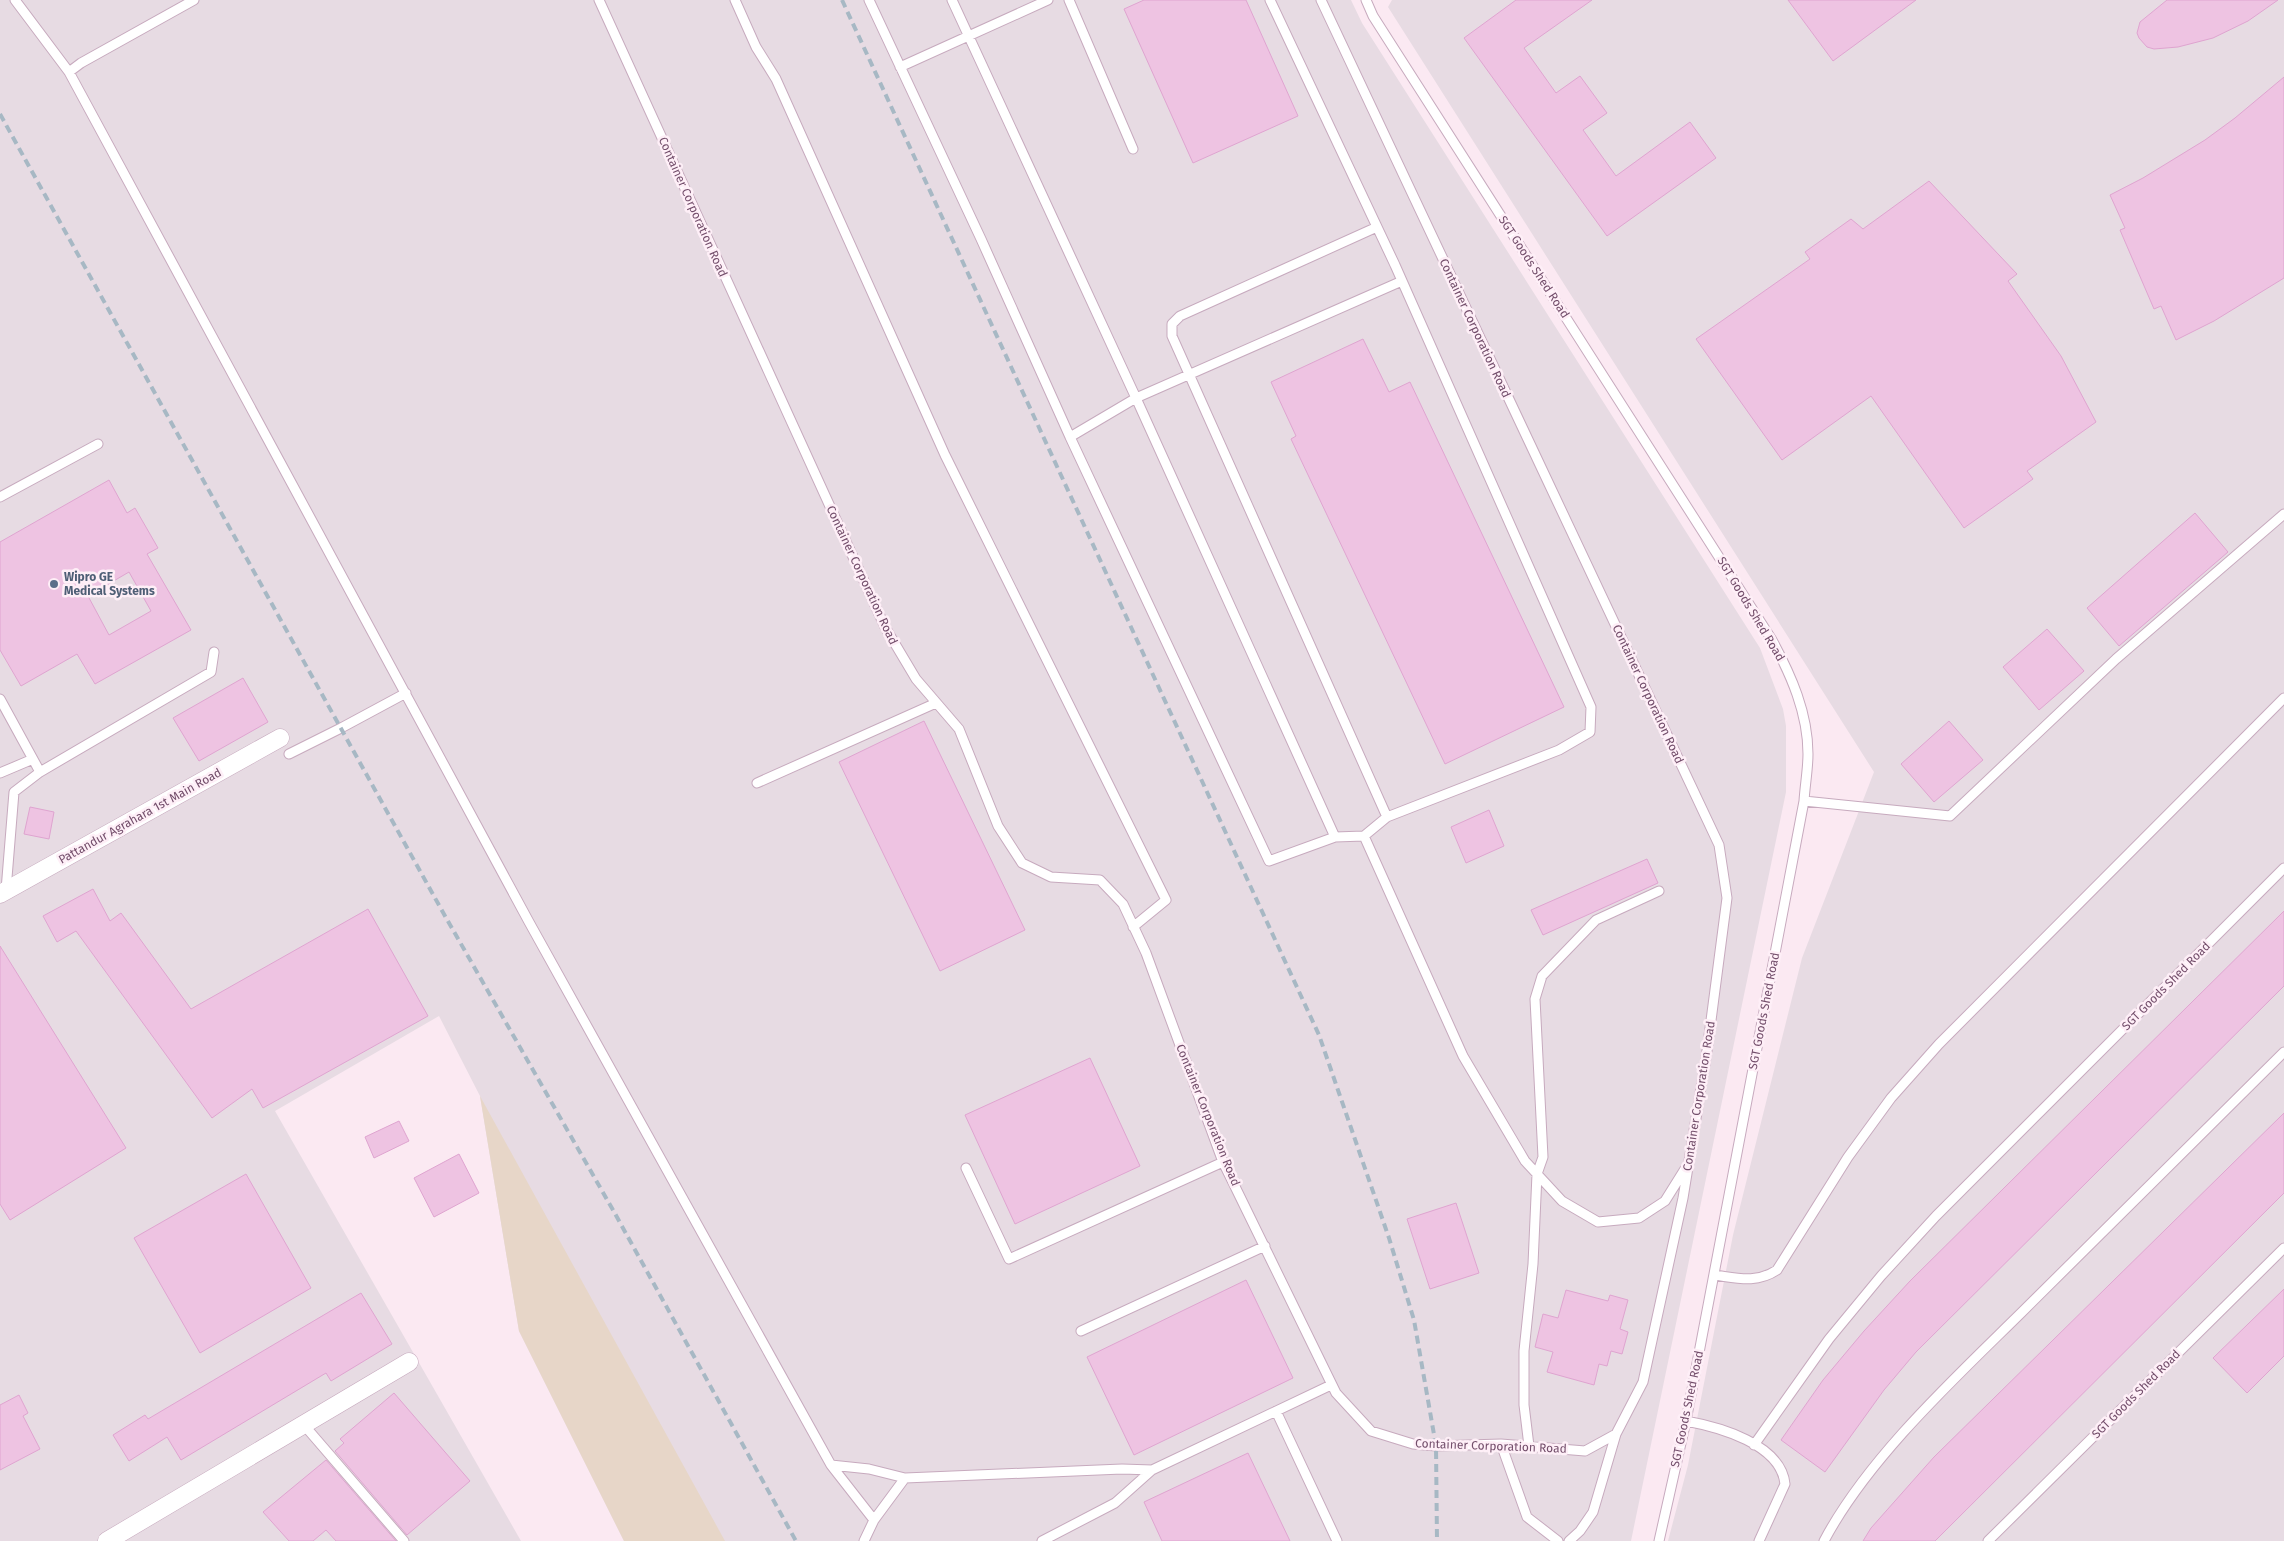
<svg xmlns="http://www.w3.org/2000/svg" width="2284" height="1541" viewBox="0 0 2284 1541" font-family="'Fira Sans',sans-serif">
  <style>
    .industrial { fill: #e7dbe3 }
    .green { fill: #e7d6c8 }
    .building { fill: #eec3e2; stroke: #dfa4d0; fill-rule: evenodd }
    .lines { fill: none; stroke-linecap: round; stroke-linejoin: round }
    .service-casing { stroke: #c7aabe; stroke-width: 11 }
    .minor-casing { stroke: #c7aabe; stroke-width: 19 }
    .service { stroke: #fff; stroke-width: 9 }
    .minor { stroke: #fff; stroke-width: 18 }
    .rail { stroke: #a7b8c4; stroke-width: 4; stroke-dasharray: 8 5; stroke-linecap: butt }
    .service-dot { fill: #5c6f8a; stroke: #feeff7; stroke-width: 2 }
    .labels { text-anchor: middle; stroke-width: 5; stroke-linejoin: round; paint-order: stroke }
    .street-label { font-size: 12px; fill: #734e6b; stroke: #feeff7 }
    .service-label { font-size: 12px; font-weight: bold; fill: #4e5e75; stroke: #feeff7; text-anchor: start }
  </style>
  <rect width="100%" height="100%" fill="#fbe9f2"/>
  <path class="industrial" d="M0 0H1351L1362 23 1760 648 1783 709 1786 726V792L1631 1541H624L519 1331 480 1096 439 1016 275 1111 521 1541H0Z
    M1392 0H2284V1541H1668L1688 1465 1733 1235 1802 958 1874 772 1388 7Z"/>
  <path class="green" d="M480 1096 725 1541H624L519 1331Z"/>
  <path class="building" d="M1144 0H1246L1298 116 1193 163 1124 9Z
    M1516 0H1592L1524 48 1556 93 1580 76 1607 113 1583 130 1616 176 1690 122 1716 158 1607 236 1464 38Z
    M1788 0H1916L1833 61Z
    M2167 0H2278L2248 21 2213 38 2178 47 2154 49 2147 47 2139 38 2137 33 2140 22Z
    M2284 77V278L2214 321 2176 340 2161 306 2154 309 2120 230 2125 228 2110 195 2143 178 2205 140 2235 118Z
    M1929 181 2017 274 2008 281 2061 356 2096 422 2027 471 2033 479 1964 528 1871 396 1782 460 1696 339 1810 259 1805 252 1851 219 1863 229Z
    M1363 339 1389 392 1410 382 1564 707 1445 764 1291 439 1296 436 1271 382Z
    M109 480 127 513 135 508 158 548 147 554 191 630 95 684 77 654 21 686 0 650V542ZM129 572 151 611 109 635 88 596Z
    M2195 513 2228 552 2119 646 2087 608Z
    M2047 629 2084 671 2039 710 2003 667Z
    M243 678 268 722 199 761 173 718Z
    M924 721 1025 930 940 971 839 762Z
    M1949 721 1983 760 1934 802 1901 764Z
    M30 807 54 812 49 839 24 834Z
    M1489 810 1504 846 1466 863 1451 827Z
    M1647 859 1658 883 1543 935 1531 910Z
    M93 889 110 921 121 913 191 1009 368 909 428 1016 263 1108 252 1089 212 1118 76 931 57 942 43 916Z
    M2284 911V986L1916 1352 1884 1390 1825 1472 1781 1440 1823 1380 1864 1331 1910 1281Z
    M0 946 126 1148 10 1220 0 1204Z
    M1090 1058 1140 1166 1015 1224 965 1115Z
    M2284 1113V1193L1935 1541H1863L1871 1528 1934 1457Z
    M399 1121 409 1141 374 1158 365 1137Z
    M459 1154 479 1193 434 1217 414 1178Z
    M246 1174 311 1288 200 1353 134 1238Z
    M1456 1203 1479 1273 1430 1289 1407 1219Z
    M1246 1280 1293 1378 1134 1455 1087 1357Z
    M2284 1289V1356L2247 1393 2213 1358Z
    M1566 1290 1608 1301 1610 1295 1628 1300 1620 1329 1628 1332 1622 1354 1611 1351 1607 1366 1599 1364 1594 1385 1547 1372 1553 1352 1535 1347 1543 1314 1558 1318Z
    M361 1293 392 1344 331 1381 326 1373 181 1460 167 1437 129 1461 113 1435 145 1415 148 1419Z
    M394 1393 470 1481 407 1535 335 1451 344 1443 340 1439Z
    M19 1395 28 1413 23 1416 40 1449 0 1470V1405Z
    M1248 1453 1290 1541H1162L1144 1502Z
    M326 1460 396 1541H336L326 1530 313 1541H289L263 1512Z"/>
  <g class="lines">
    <defs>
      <path id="service" d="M15 0 69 72
        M194 0 81 63 69 72 529 922 831 1465 869 1469 905 1478 1122 1469 1152 1470 1331 1385
        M599 0 885 627 916 679 959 729 998 826 1022 863 1051 877 1100 880 1123 904 1146 953 1223 1162 1336 1393 1371 1431 1413 1444 1436 1446 1501 1444 1585 1451 1616 1434 1643 1382 1683 1198 1707 1051 1727 898 1719 845 1321 0
        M735 0 756 47 776 79 945 455 1166 900 1133 927
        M869 0 981 239 1070 437
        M952 0 1136 398 1402 281
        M1069 0 1133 149
        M1270 0 1395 265 1591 707 1590 732 1559 750 1387 817 1364 836 1463 1056 1525 1161 1562 1201 1598 1222 1639 1218 1665 1201 1685 1169
        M1366 0 1373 16 1772 640C1791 675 1808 713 1808 754 1808 769 1805 785 1804 801L1686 1421 1659 1541
        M900 67 1048 0
        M1377 227 1180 316 1172 324V336L1387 817
        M0 497 98 444
        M0 699 40 772
        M289 754 341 728 406 693
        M0 773 33 759
        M757 783 936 703
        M1804 801 1950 816 2116 659 2284 514
        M1335 837 1269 861 1070 437 1136 398 1335 837 1364 836
        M6 890 14 792 40 772 211 672 214 652
        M966 1168 1009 1259 1223 1162
        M1714 1275C1737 1278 1756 1284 1777 1270L1848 1157 1891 1098 1939 1044 2284 698
        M1081 1331 1265 1246
        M1276 1411 1337 1541
        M1686 1421C1719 1427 1781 1444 1785 1484L1759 1541
        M304 1425 404 1541
        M1501 1444 1527 1517 1558 1541
        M1754 1445 1829 1339 1881 1276 1936 1216 2284 868
        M1529 1446 1524 1405V1351L1533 1264 1537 1174 1543 1157 1535 999 1542 976 1596 920 1659 891
        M831 1465 874 1520
        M864 1541 874 1520 905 1478
        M1042 1541 1115 1503 1152 1470
        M1569 1541 1580 1531 1593 1512 1616 1434
        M1824 1541C1868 1458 1954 1379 2021 1313 2109 1226 2196 1139 2284 1052
        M1988 1541 2284 1248"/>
      <path id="minor" d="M0 894 280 738
        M107 1541 409 1362"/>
    </defs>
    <use href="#service" class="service-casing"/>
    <use href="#minor" class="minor-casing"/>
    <use href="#service" class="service"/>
    <use href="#minor" class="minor"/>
    <path class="rail" d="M842 0 1319 1035 1389 1238 1414 1320 1436 1446 1437 1541
      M0 114 445 916 613 1210 796 1541"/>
  </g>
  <circle class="service-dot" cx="54" cy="584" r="5"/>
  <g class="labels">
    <g class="street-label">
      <text transform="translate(693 207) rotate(66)" y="4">Container Corporation Road</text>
      <text transform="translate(1534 267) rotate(57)" y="4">SGT Goods Shed Road</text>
      <text transform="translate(1475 328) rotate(65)" y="4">Container Corporation Road</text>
      <text transform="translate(862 575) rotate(65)" y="4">Container Corporation Road</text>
      <text transform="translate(1751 609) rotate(59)" y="4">SGT Goods Shed Road</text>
      <text transform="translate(1648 694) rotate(65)" y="4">Container Corporation Road</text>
      <text transform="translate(140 816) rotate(-29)" y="4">Pattandur Agrahara 1st Main Road</text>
      <text transform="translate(2166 986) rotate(-45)" y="4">SGT Goods Shed Road</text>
      <text transform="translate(1764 1011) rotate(-79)" y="4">SGT Goods Shed Road</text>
      <text transform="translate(1699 1096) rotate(-81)" y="4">Container Corporation Road</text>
      <text transform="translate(1208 1115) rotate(68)" y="4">Container Corporation Road</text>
      <text transform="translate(2136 1394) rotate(-45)" y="4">SGT Goods Shed Road</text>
      <text transform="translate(1687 1409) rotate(-78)" y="4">SGT Goods Shed Road</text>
      <text transform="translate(1491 1446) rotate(2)" y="4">Container Corporation Road</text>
    </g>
    <g class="service-label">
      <text x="64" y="581">Wipro GE<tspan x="64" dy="14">Medical Systems</tspan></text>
    </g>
  </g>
</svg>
